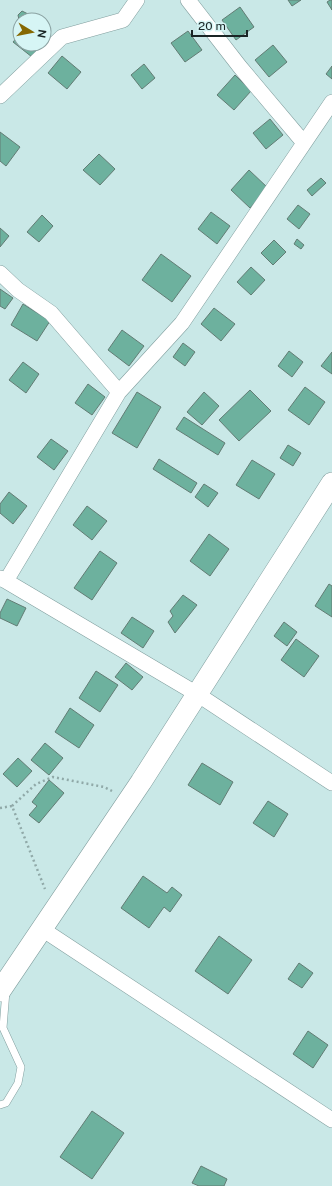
<svg xmlns="http://www.w3.org/2000/svg" width="332" height="1186" viewBox="0 0 332 1186" font-family="'Public Sans',sans-serif">
  <style>
    .building { fill: #6db19e; stroke: #627c74 }
    .lines { fill: none; stroke-linecap: round; stroke-linejoin: round }
    .service-casing { stroke: #829f9f; stroke-width: 8 }
    .minor-casing { stroke: #829f9f; stroke-width: 16 }
    .secondary-casing { stroke: #829f9f; stroke-width: 22 }
    .path { stroke: #90a9a8; stroke-width: 2.5; stroke-dasharray: 2 3; stroke-linecap: butt }
    .service { stroke: #fff; stroke-width: 7 }
    .minor { stroke: #fff; stroke-width: 15 }
    .secondary { stroke: #fff; stroke-width: 21 }
  </style>
  <rect width="100%" height="100%" fill="#c9e8e7"/>
  <path class="building" d="M288 0H301L292 6Z
    M330 0H332V10L327 2Z
    M240 7 254 27 236 40 222 20Z
    M22 11 28 14V20H19L18 15Z
    M188 31 202 50 185 62 171 43Z
    M20 34V44H42L32 57 13 42Z
    M273 45 287 62 269 77 255 60Z
    M62 56 81 72 67 89 48 73Z
    M144 64 155 78 142 89 131 75Z
    M332 66V79L326 74Z
    M235 75 251 91 234 110 217 95Z
    M270 119 283 135 266 149 253 133Z
    M0 132 20 147 6 166 0 161Z
    M99 154 115 169 100 185 83 170Z
    M249 170 268 188 250 208 231 190Z
    M321 178 326 183 312 196 307 190Z
    M298 205 310 214 299 229 287 219Z
    M211 212 230 226 217 244 198 229Z
    M42 215 53 226 39 242 27 232Z
    M0 228 9 236 0 247Z
    M297 239 304 245 301 249 294 244Z
    M274 240 286 252 273 265 261 253Z
    M161 254 191 276 172 302 142 280Z
    M251 267 265 280 251 295 237 282Z
    M0 289 13 298 5 309 0 306Z
    M23 304 50 321 37 341 11 325Z
    M214 308 235 324 221 341 201 324Z
    M122 330 144 346 129 366 108 350Z
    M183 343 195 352 185 366 173 357Z
    M289 351 303 362 292 377 278 366Z
    M332 352V374L321 366Z
    M23 362 39 374 26 393 9 380Z
    M88 384 105 397 92 415 75 403Z
    M305 387 325 402 309 425 288 410Z
    M250 390 271 411 239 441 219 420Z
    M137 392 161 407 137 448 112 433Z
    M204 392 219 406 202 425 187 412Z
    M184 417 225 443 218 455 176 429Z
    M51 439 68 451 54 470 37 457Z
    M288 445 301 453 293 466 280 458Z
    M159 459 197 483 191 493 153 469Z
    M252 460 275 474 259 499 236 485Z
    M204 484 218 493 208 507 195 497Z
    M9 492 27 506 13 524 0 513V504Z
    M87 506 107 521 92 540 73 525Z
    M209 534 229 549 210 576 190 561Z
    M100 551 117 563 92 600 74 588Z
    M329 584 332 586V617L315 606Z
    M183 595 197 605 175 633 168 622 173 616 170 611Z
    M7 599 26 608 17 626 0 618V613Z
    M132 617 154 631 143 648 121 633Z
    M284 622 297 632 287 646 274 636Z
    M296 639 319 656 304 677 281 660Z
    M126 663 143 677 132 690 115 677Z
    M96 671 118 685 100 712 79 698Z
    M70 708 94 725 79 748 55 732Z
    M45 743 63 758 49 775 31 760Z
    M18 758 32 771 17 787 3 774Z
    M202 763 233 782 220 805 188 785Z
    M49 780 64 793 39 823 29 815 37 806 32 802Z
    M268 801 288 814 274 837 253 823Z
    M143 876 167 893 172 887 182 895 170 912 164 907 149 928 121 908Z
    M219 936 252 960 228 994 195 971Z
    M299 963 313 973 302 988 288 979Z
    M308 1031 328 1045 313 1068 293 1054Z
    M92 1111 124 1133 92 1179 60 1157Z
    M201 1166 227 1179 224 1186H199L192 1183Z"/>
  <g class="lines">
    <defs>
      <path id="service" d="M0 1105 6 1103 18 1083 21 1067 3 1028 6 991"/>
      <path id="minor" d="M188 0 240 67 304 143
        M0 96 62 37 123 20 137 0
        M0 273 18 290 51 313 119 392
        M0 578 6 581 119 392 182 323 332 102
        M6 581 197 694 332 783
        M42 929 332 1120"/>
      <path id="secondary" d="M0 991 141 782 332 483"/>
    </defs>
    <use href="#service" class="service-casing"/>
    <use href="#minor" class="minor-casing"/>
    <use href="#secondary" class="secondary-casing"/>
    <path class="path" d="M12 806 36 784 53 777 104 787 112 791
      M0 808 12 806 45 889"/>
    <use href="#service" class="service"/>
    <use href="#minor" class="minor"/>
    <use href="#secondary" class="secondary"/>
  </g>
  <g transform="translate(32 32) rotate(100)"><circle r="19" fill="#d6f5f5" stroke="#8ba2a2"/>
  <path d="M0-3L7 15L0 10L-7 15Z" fill="#866802"/>
  <text y="-6" font-size="11" font-weight="bold" text-anchor="middle" fill="#1a2525">N</text>
  </g>
  <path d="M192 30v6h55v-6" fill="none" stroke="#1a2525" stroke-width="2"/>
  <text x="198" y="30" font-size="12" fill="#1a2525" stroke="#d6f5f5" stroke-width="3" paint-order="stroke">20 m</text>
</svg>
